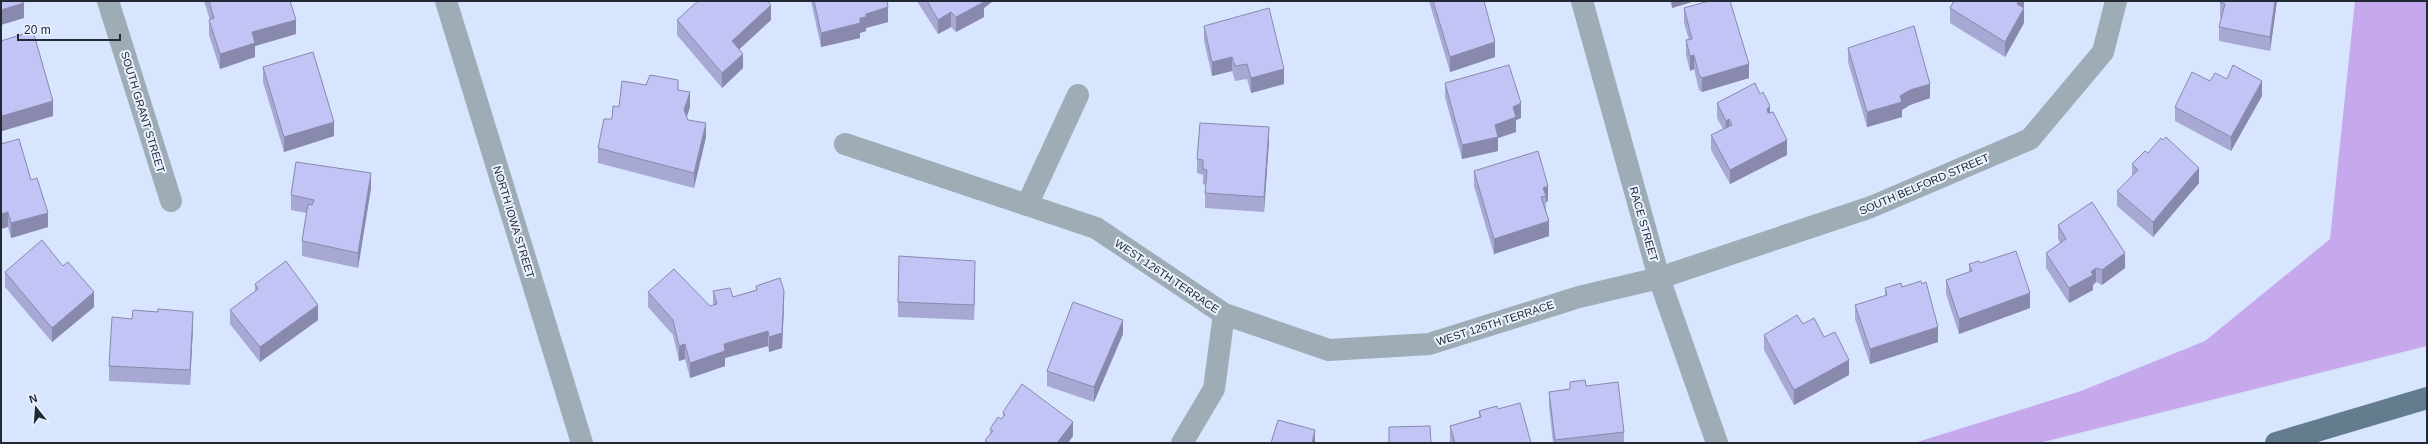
<svg xmlns="http://www.w3.org/2000/svg" width="2428" height="444" viewBox="0 0 2428 444" font-family="Helvetica,sans-serif">
  <style>
    .green { fill: #c6a9ec }
    .lines { fill: none; stroke-linecap: round; stroke-linejoin: round }
    .minor { stroke: #9eacb6; stroke-width: 22 }
    .major { stroke: #637c8e; stroke-width: 22 }
    .wall { fill: #a7a9d4 }
    .shaded-wall { fill: #8889ac }
    .building { fill: #c2c4f6; stroke: #8889ac }
    .labels { text-anchor: middle; stroke-width: 4; stroke-linejoin: round; paint-order: stroke }
    .street-label { font-size: 11px; fill: #222834; stroke: #ebf2ff }
  </style>
  <rect width="100%" height="100%" fill="#d7e5ff"/>
  <path class="green" d="M2355 1H2427V346L2039 443H1914L2081 391 2205 341 2330 239Z"/>
  <g class="lines">
    <path class="minor" d="M108 1 171 201
      M446 1 582 443
      M1582 1 1659 278 1717 443
      M845 144 1096 228 1224 314 1329 350 1429 344 1579 297 1659 278 1871 207 2030 139 2103 52 2116 1
      M1027 205 1078 95
      M1182 443 1214 389 1224 314"/>
    <path class="major" d="M2276 443 2427 398"/>
  </g>
  <path class="wall" d="M204 1H290L296 34 255 46V57L220 69 209 35V20H210Z
    M811 1H887L888 22 866 28V31L860 33V38L821 47Z
    M918 1H993L984 8V17L956 32 951 27 938 34 918 3Z
    M1429 1H1484L1495 57 1450 72Z
    M1670 1H1695L1672 8Z
    M2024 1 2023 7 2024 23 2005 57 1950 23V8Z
    M2277 1 2270 51 2219 41V27L2221 17H2220V2Z
    M1684 8 1749 78 1702 92 1699 90 1694 69 1690 71 1686 55V40H1689L1684 23Z
    M677 20H771L739 49 743 68 722 88 677 35Z
    M1204 26 1284 84 1251 93 1247 79 1235 81 1232 71 1212 76 1204 41Z
    M1 41 53 116 2 131 1 126Z
    M1848 48 1930 98 1910 105 1902 110V117L1867 127 1848 62Z
    M263 67 334 136 284 152 263 82Z
    M2210 81 2262 96 2231 151 2175 121V107Z
    M1445 83 1521 118 1516 120V132L1498 138V151L1462 159 1445 97Z
    M646 85 678 90 690 107 687 117 688 120 706 137 694 188 598 163V148L612 119 619 107Z
    M1717 103 1770 112 1787 155 1730 184 1711 150V135L1723 129 1717 118Z
    M1269 142 1264 212 1205 208V193L1206 185 1203 184V175L1197 173V159Z
    M1 144 31 180 48 227 11 238 8 227Z
    M2148 153 2199 183 2153 237 2117 206V191L2132 176V164Z
    M1474 171 1548 186V201L1546 202V211L1549 236 1494 254 1474 186Z
    M371 188 358 268 302 256V241L306 213 291 210V195Z
    M2058 225 2125 268 2102 285 2096 282 2093 285V290L2069 303 2046 268V253L2060 243 2058 239Z
    M1980 263 2030 308 1959 334 1946 294V280L1969 272V264Z
    M5 272 94 307 52 342 5 287Z
    M975 275 974 320 898 317V302Z
    M255 284 318 320 260 362 230 324V310L255 292Z
    M756 286 784 306 782 348 769 352 768 346 725 358V366L690 378 685 359 679 361 673 335 648 307V292L710 306 713 305V291L733 297 756 290Z
    M1902 287 1938 342 1870 364 1855 319V305L1885 296V288Z
    M1803 324 1849 375 1794 405 1764 350V335Z
    M193 327 190 385 109 381V366Z
    M1123 334 1094 402 1047 386V371Z
    M1586 386 1624 432V443H1553L1549 406V392L1570 389Z
    M1498 409 1531 443H1450V426L1479 417V411Z
    M1003 412 1073 436 1068 443H985V440L990 434V429L1003 417Z"/>
  <path class="shaded-wall" d="M982 1H993L984 8V17L956 32V17Z
    M1672 1H1695L1672 8Z
    M2019 1H2024V7L2017 19V4Z
    M2275 1H2277L2270 51V37Z
    M24 3V18L1 25V10Z
    M771 5V20L732 56V41Z
    M888 7V22L866 28V14Z
    M2024 8V23L2005 57V42Z
    M951 12V27L938 34V20Z
    M866 17V31L860 33V38L821 47V33Z
    M296 20V34L255 46V57L220 69V54L252 32Z
    M1495 42V57L1450 72V57Z
    M743 54V68L722 88V73Z
    M1694 55V69L1690 71V56Z
    M1232 57V71L1212 76V62Z
    M1749 64V78L1702 92V78Z
    M1284 69V84L1251 93V78Z
    M2262 81V96L2231 151V137Z
    M1930 84V98L1910 105 1902 110V117L1867 127V112L1900 96 1910 90Z
    M690 92V107L684 124V110Z
    M53 101V116L2 131V116Z
    M1521 103V118L1516 120V132L1498 138V151L1462 159V145L1495 125 1513 107Z
    M1770 106V120L1767 109Z
    M1729 119V134L1726 136V121Z
    M334 122V136L284 152V137Z
    M706 123V137L694 188V173Z
    M1269 127V142L1264 212V197Z
    M1787 140V155L1730 184V170Z
    M2199 168V183L2153 237V222Z
    M371 173V188L358 268V253Z
    M1548 186V201L1546 202V196L1543 188Z
    M8 212V227L1 229V214Z
    M48 213V227L11 238V223Z
    M1549 221V236L1494 254V239Z
    M2125 253V268L2102 285V270Z
    M975 261V275L974 320V305Z
    M2096 268V282L2093 285V290L2069 303V288Z
    M784 291V306L782 348 769 352V337Z
    M94 292V307L52 342V328Z
    M2030 293V308L1959 334V319Z
    M318 305V320L260 362V347Z
    M193 312V327L190 385V370Z
    M1123 320V334L1094 402V387Z
    M1938 327V342L1870 364V349Z
    M768 331V346L725 358V366L690 378V363L724 344Z
    M685 344V359L679 361V346Z
    M1849 360V375L1794 405V390Z
    M1073 422V436L1068 443H1057Z
    M1315 430V443H1312Z"/>
  <path class="building" d="M1 1H23L24 3 1 10Z
    M209 1H290L296 20 252 32 255 43 220 54 209 20 214 18Z
    M698 1H767L771 5 732 41 743 54 722 73 677 20Z
    M814 1H887L888 7 866 14V17L860 18V23L821 33Z
    M927 1H984V2L956 17 951 12 938 20Z
    M1433 1H1484L1495 42 1450 57Z
    M1709 1H1730L1749 64 1702 78 1699 75 1694 55 1690 56 1686 40 1692 39 1684 8Z
    M1954 1H2019L2017 4 2024 8 2005 42 1950 8Z
    M2220 1H2275L2270 37 2219 27 2225 4 2220 2Z
    M1269 8 1284 69 1251 78 1247 64 1235 66 1232 57 1212 62 1204 26Z
    M1914 26 1930 84 1910 90 1900 96 1902 102 1867 112 1848 48Z
    M33 31 53 101 2 116 1 111V41Z
    M313 52 334 122 284 137 263 67Z
    M1509 65 1521 103 1513 107 1516 117 1495 125 1498 137 1462 145 1445 83Z
    M2233 65 2262 81 2231 137 2175 107 2192 72 2210 81 2215 73 2227 79Z
    M650 75 678 80V90L690 92 684 110 688 120 706 123 694 173 598 148 604 119H612L613 106 619 107 622 81 646 85Z
    M1755 83 1760 94 1763 92 1770 106 1767 109 1768 113 1773 112 1787 140 1730 170 1711 135 1732 125 1729 119 1726 121 1717 103Z
    M1200 123 1269 127 1264 197 1205 193 1207 170 1203 169V160L1197 159Z
    M2166 137 2199 168 2153 222 2117 191 2138 170 2132 164 2145 151 2148 153 2161 138 2163 140Z
    M19 139 31 180 37 178 48 213 11 223 8 212 1 214V144Z
    M1538 151 1548 186 1543 188 1546 196 1541 197 1549 221 1494 239 1474 171Z
    M296 162 371 173 358 253 302 241 308 204 312 205 314 200 291 195Z
    M2092 202 2125 253 2102 270 2096 268 2091 272 2093 275 2069 288 2046 253 2066 239 2058 225Z
    M42 240 63 266 68 262 94 292 52 328 5 272Z
    M2016 251 2030 293 1959 319 1946 280 1972 271 1969 264 1979 261 1980 263Z
    M899 256 975 261 974 305 898 302Z
    M286 261 318 305 260 347 230 310 258 289 255 284Z
    M674 269 710 306 717 304 713 291 730 288 733 297 757 290 756 286 780 278 784 291 782 333 769 337 768 331 724 344 725 351 690 363 685 344 679 346 673 320 648 292Z
    M1921 281 1922 284 1926 282 1938 327 1870 349 1855 305 1887 295 1885 288 1901 283 1902 287Z
    M1073 302 1123 320 1094 387 1047 371Z
    M158 309 193 312 190 370 109 366 112 317 132 319 133 310 158 312Z
    M1797 315 1803 324 1814 318 1824 337 1835 332 1849 360 1794 390 1764 335Z
    M1585 380 1586 386 1618 382 1624 432 1555 440 1549 392 1570 389V382Z
    M1022 384 1073 422 1057 443H988L985 440 993 431 990 429 998 417 1001 419 1005 415 1003 412Z
    M1520 403 1531 443H1455L1450 426 1481 417 1479 411 1497 406 1498 409Z
    M1278 420 1315 430 1312 443H1271Z
    M1430 426 1431 443H1389V427Z"/>
  <g class="labels">
    <g class="street-label">
      <text transform="translate(143 112) rotate(73)" y="4">SOUTH GRANT STREET</text>
      <text transform="translate(1924 184) rotate(-23)" y="4">SOUTH BELFORD STREET</text>
      <text transform="translate(514 222) rotate(73)" y="4">NORTH IOWA STREET</text>
      <text transform="translate(1644 224) rotate(74)" y="4">RACE STREET</text>
      <text transform="translate(1167 276) rotate(34)" y="4">WEST 126TH TERRACE</text>
      <text transform="translate(1495 323) rotate(-18)" y="4">WEST 126TH TERRACE</text>
    </g>
  </g>
  <rect width="2428" height="444" fill="none" stroke="#222834" stroke-width="4"/>
  <g transform="translate(36 408) rotate(343)" stroke="#ebf2ff" stroke-width="3" paint-order="stroke">
  <path d="M0-3L7 15L0 10L-7 15Z" fill="#222834"/>
  <text y="-6" font-size="11" font-weight="bold" text-anchor="middle" fill="#222834">N</text>
  </g>
  <path d="M18 34v6h102v-6" fill="none" stroke="#222834" stroke-width="2"/>
  <text x="24" y="34" font-size="12" fill="#222834" stroke="#ebf2ff" stroke-width="3" paint-order="stroke">20 m</text>
</svg>
